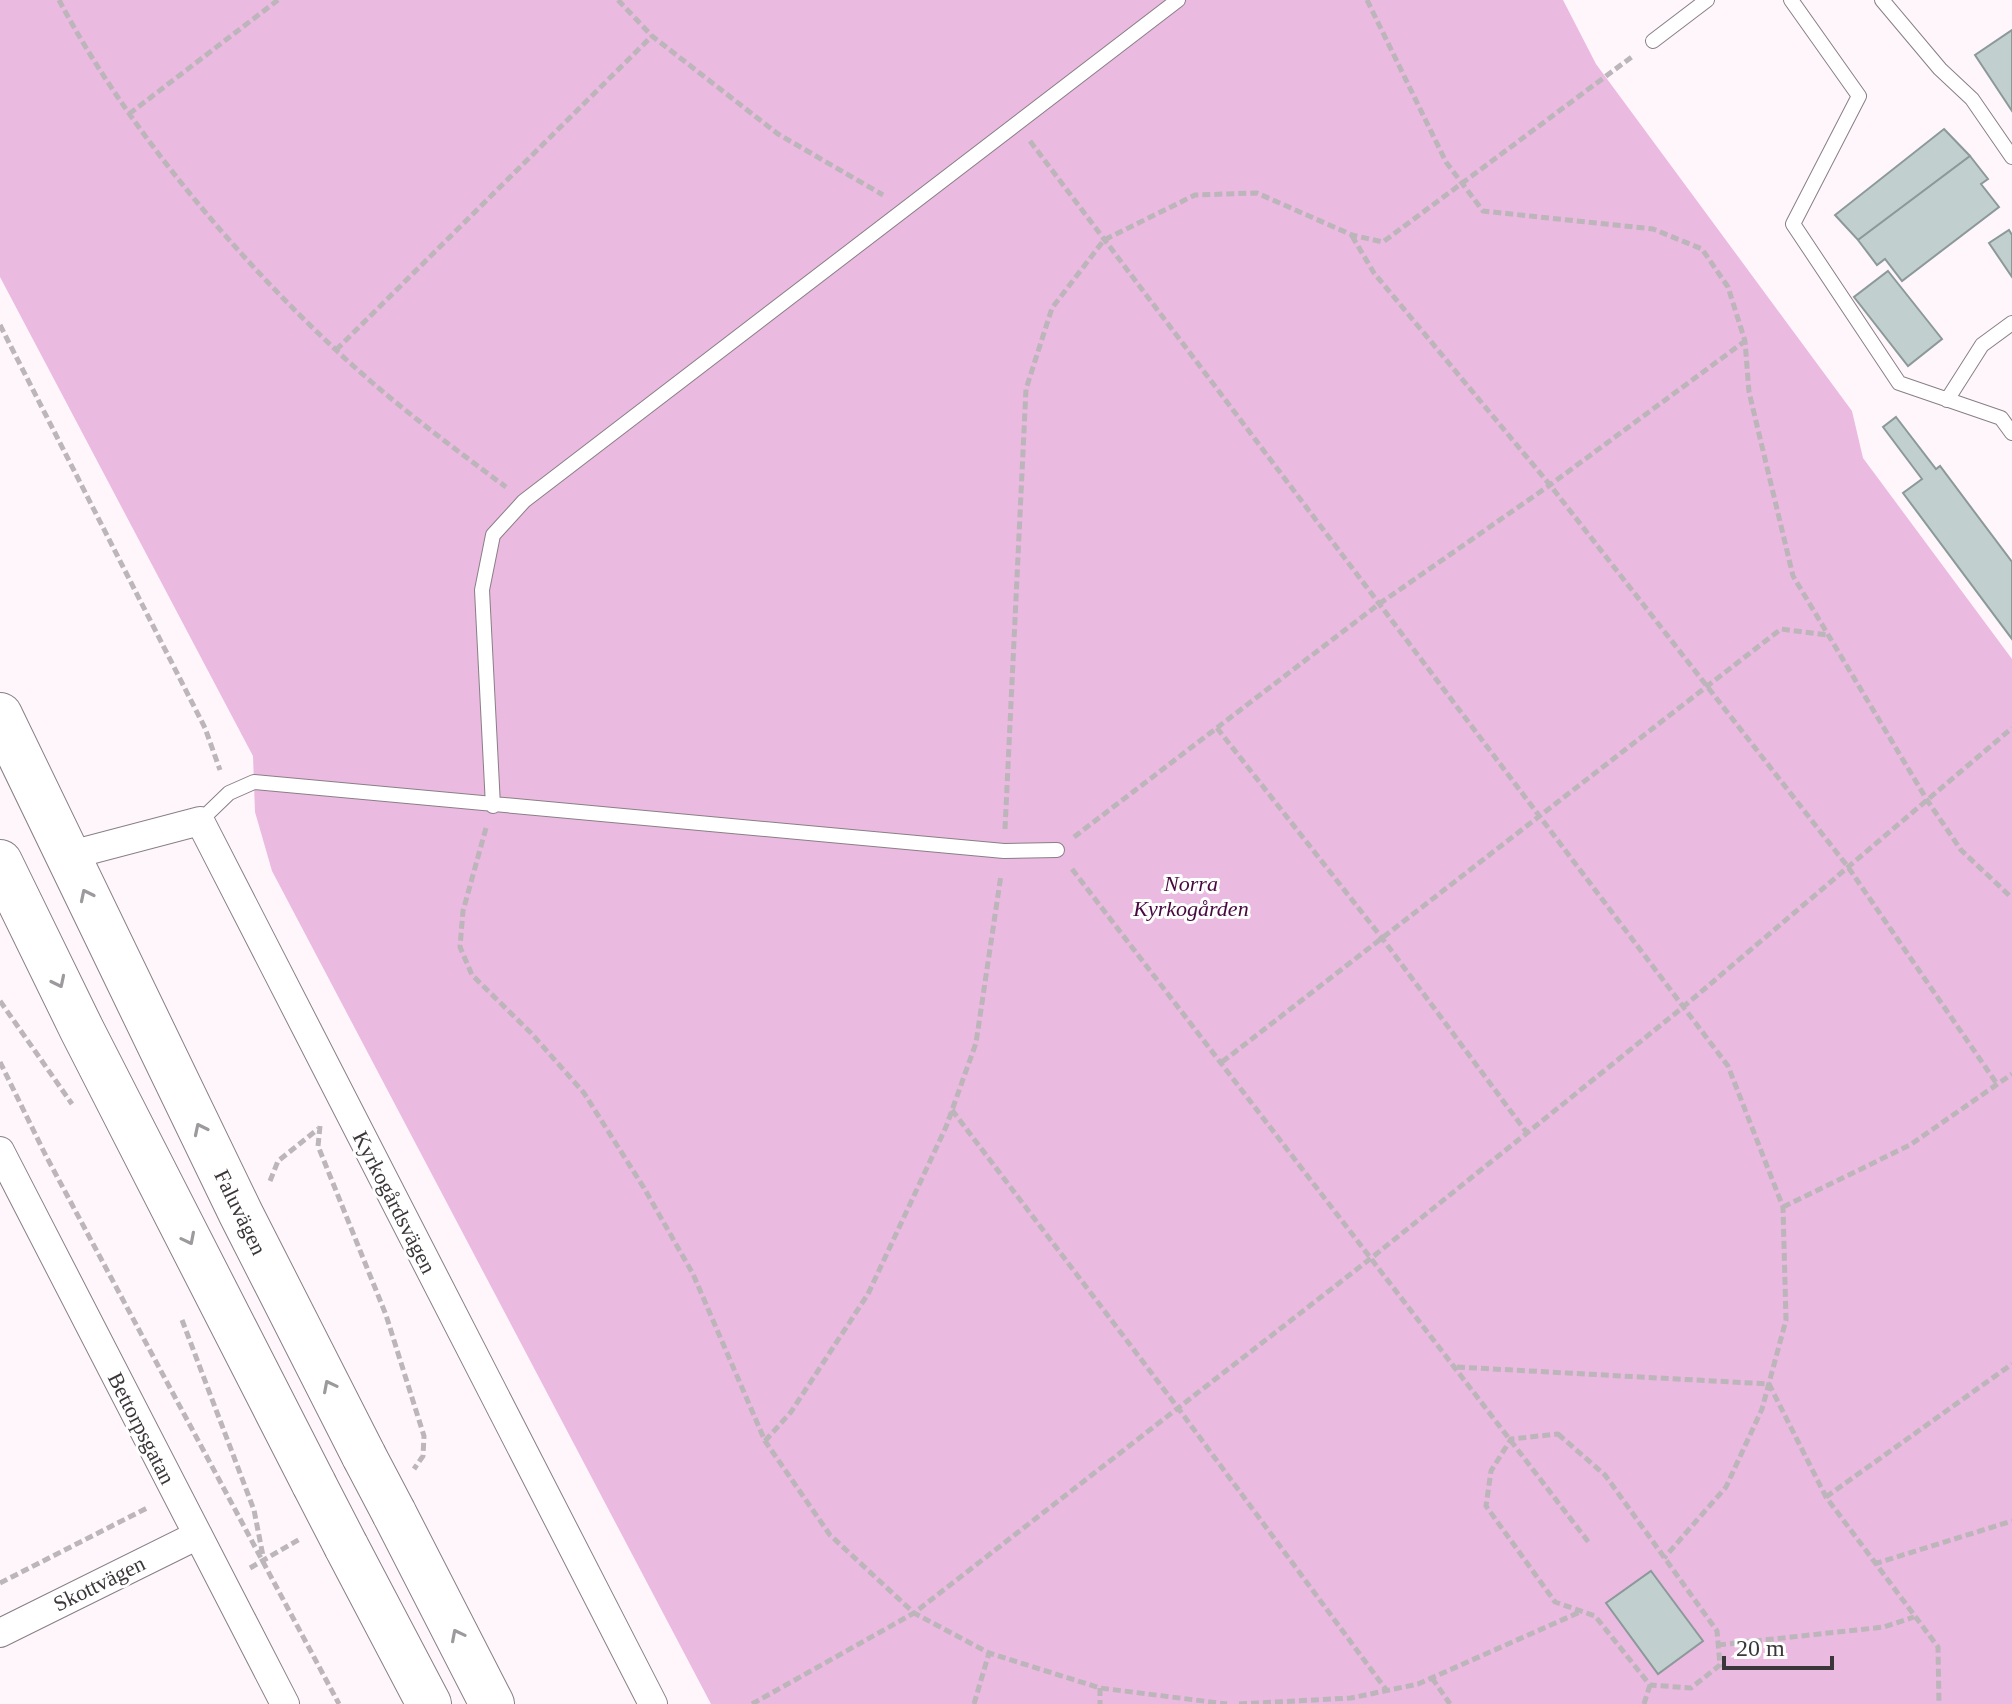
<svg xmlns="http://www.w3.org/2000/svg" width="2012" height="1704" viewBox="0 0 2012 1704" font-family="Georgia,serif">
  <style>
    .green { fill: #ebbae0 }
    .building { fill: #c1cfcf; stroke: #8c9999; stroke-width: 2 }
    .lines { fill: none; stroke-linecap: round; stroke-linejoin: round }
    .service-casing { stroke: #897f86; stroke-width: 16 }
    .minor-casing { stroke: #897f86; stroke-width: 30 }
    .trunk-casing { stroke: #897f86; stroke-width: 46 }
    .path { stroke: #bcb5ba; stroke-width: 5; stroke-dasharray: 8 4; stroke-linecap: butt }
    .service { stroke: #fff; stroke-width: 14 }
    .minor { stroke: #fff; stroke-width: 28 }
    .trunk { stroke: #fff; stroke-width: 44 }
    .trunk-bridge-casing { stroke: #897f86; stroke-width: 46; stroke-linecap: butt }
    .trunk-bridge { stroke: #fff; stroke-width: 44 }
    .oneway { stroke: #9c9a9c }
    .labels { text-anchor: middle; stroke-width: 6; stroke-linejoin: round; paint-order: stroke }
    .park-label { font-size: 22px; font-style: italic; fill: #47083f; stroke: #fff }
    .street-label { font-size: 22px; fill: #3a3639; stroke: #fff }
  </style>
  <rect width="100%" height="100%" fill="#fff6fc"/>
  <path class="green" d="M0 0H1563L1596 64 1852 411 1863 458 2012 659V1704H711L272 871 255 812 253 756 0 277Z"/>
  <path class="building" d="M2012 30V111L1975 55Z
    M1944 129 1970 156 1858 240 1835 215Z
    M1970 156 1988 179 1981 184 1999 207 1902 281 1885 259 1877 265 1858 240Z
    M2009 230 2012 235V277L1989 243Z
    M1888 271 1942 339 1908 366 1854 297Z
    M1896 417 1936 469 1940 466 2012 562V639L1903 493 1922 479 1883 427Z
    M1651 1571 1703 1641 1658 1674 1606 1603Z"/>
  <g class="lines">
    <defs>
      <path id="service" d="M1791 0 1859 96 1793 224 1899 383 2001 418 2012 433
        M1882 0 1940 69 1972 99 2012 157
        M1653 41 1707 0
        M1947 400 1982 345 2012 323
        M493 806 482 590 493 535 524 501 1178 0
        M200 821 229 793 254 782 1004 851 1057 850"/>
      <path id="minor" d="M67 856 200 821 653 1704
        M0 1151 285 1704
        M0 1633 198 1535"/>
      <path id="trunk" d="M0 715 241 1214 364 1456
        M0 862 82 1030 314 1484
        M394 1513 492 1704
        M346 1546 429 1704"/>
    </defs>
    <use href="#service" class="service-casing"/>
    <use href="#minor" class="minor-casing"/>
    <use href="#trunk" class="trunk-casing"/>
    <path class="path" d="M59 0C125 125 233 254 336 350 389 400 448 444 506 487
      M618 0 652 36 778 134 883 195
      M1367 0 1446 162 1483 211 1653 229 1702 249 1728 287 1745 341 1749 392 1793 576 1927 800 1961 850 2012 898
      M129 114 278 0
      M1030 141 1728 1066 1783 1207 1786 1320 1762 1409 1726 1487 1664 1558
      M1352 236 1374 273 1550 485 1848 867 1997 1084
      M0 325 205 728 220 770
      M336 350 652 36
      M1217 728 1382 938 1527 1133
      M486 828 463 911 460 947 472 975 531 1033 584 1093 644 1188 693 1274 765 1441 830 1535 914 1613 989 1653 1100 1688 1227 1704
      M1005 829 1026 389 1052 308 1104 240 1195 195 1257 193 1352 235 1383 242 1633 56
      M1074 837 1379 604 1550 485 1745 341
      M1072 869 1590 1544
      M0 1001 72 1104
      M0 1062 45 1154 339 1704
      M1222 1062 1781 629 1827 635
      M952 1110 1178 1408 1387 1691
      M320 1126 318 1146 386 1315 424 1436 423 1456 414 1469
      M270 1181 278 1161 318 1129
      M1783 1207 1910 1145 2012 1074
      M182 1320 254 1510 263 1556
      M1457 1367 1769 1384 1826 1497 1938 1647 1939 1704
      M1558 1434 1605 1475 1717 1631 1720 1665 1691 1688 1650 1685 1595 1616 1555 1602 1486 1506 1491 1471 1511 1439Z
      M765 1441 791 1412 868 1294 946 1127 976 1043 1001 875
      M1826 1497 2012 1364
      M1874 1564 2012 1521
      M250 1568 300 1539
      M0 1583 149 1507
      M1718 1645 1884 1627 1914 1617
      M1432 1678 1450 1704
      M1100 1688V1704
      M752 1704 914 1613 1370 1259 1527 1133 1682 1008 2012 728
      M974 1704 989 1653
      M1239 1704 1351 1698 1418 1684 1580 1612
      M1644 1704 1650 1685"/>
    <use href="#service" class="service"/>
    <use href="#minor" class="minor"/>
    <use href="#trunk" class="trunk"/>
    <defs>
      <path id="trunk-bridge" d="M364 1456 394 1513
        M314 1484 346 1546"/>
    </defs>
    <use href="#trunk-bridge" class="trunk-bridge-casing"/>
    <use href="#trunk-bridge" class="trunk-bridge"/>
  </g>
  <defs><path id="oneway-chevron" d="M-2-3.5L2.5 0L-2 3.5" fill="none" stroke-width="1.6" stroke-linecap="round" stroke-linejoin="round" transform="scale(2)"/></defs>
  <g class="oneway">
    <use href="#oneway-chevron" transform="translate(86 895) rotate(-116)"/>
    <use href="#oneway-chevron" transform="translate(59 982) rotate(64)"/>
    <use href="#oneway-chevron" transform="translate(200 1129) rotate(-116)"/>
    <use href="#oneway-chevron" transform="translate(189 1239) rotate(63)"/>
    <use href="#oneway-chevron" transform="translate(329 1386) rotate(-117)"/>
    <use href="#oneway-chevron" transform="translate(457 1635) rotate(-117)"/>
  </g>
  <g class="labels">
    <g class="park-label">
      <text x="1191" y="891">Norra<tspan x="1191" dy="25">Kyrkogården</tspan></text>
    </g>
    <g class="street-label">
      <text transform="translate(395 1202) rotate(63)" y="8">Kyrkogårdsvägen</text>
      <text transform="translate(241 1212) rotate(64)" y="8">Faluvägen</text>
      <text transform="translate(142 1428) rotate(63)" y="8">Bettorpsgatan</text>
      <text transform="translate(99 1583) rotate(-26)" y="8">Skottvägen</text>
    </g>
  </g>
  <path d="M1724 1656v12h108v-12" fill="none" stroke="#3a3639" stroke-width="4"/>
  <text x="1736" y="1656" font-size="24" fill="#3a3639" stroke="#ffffff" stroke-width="6" paint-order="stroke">20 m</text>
</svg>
